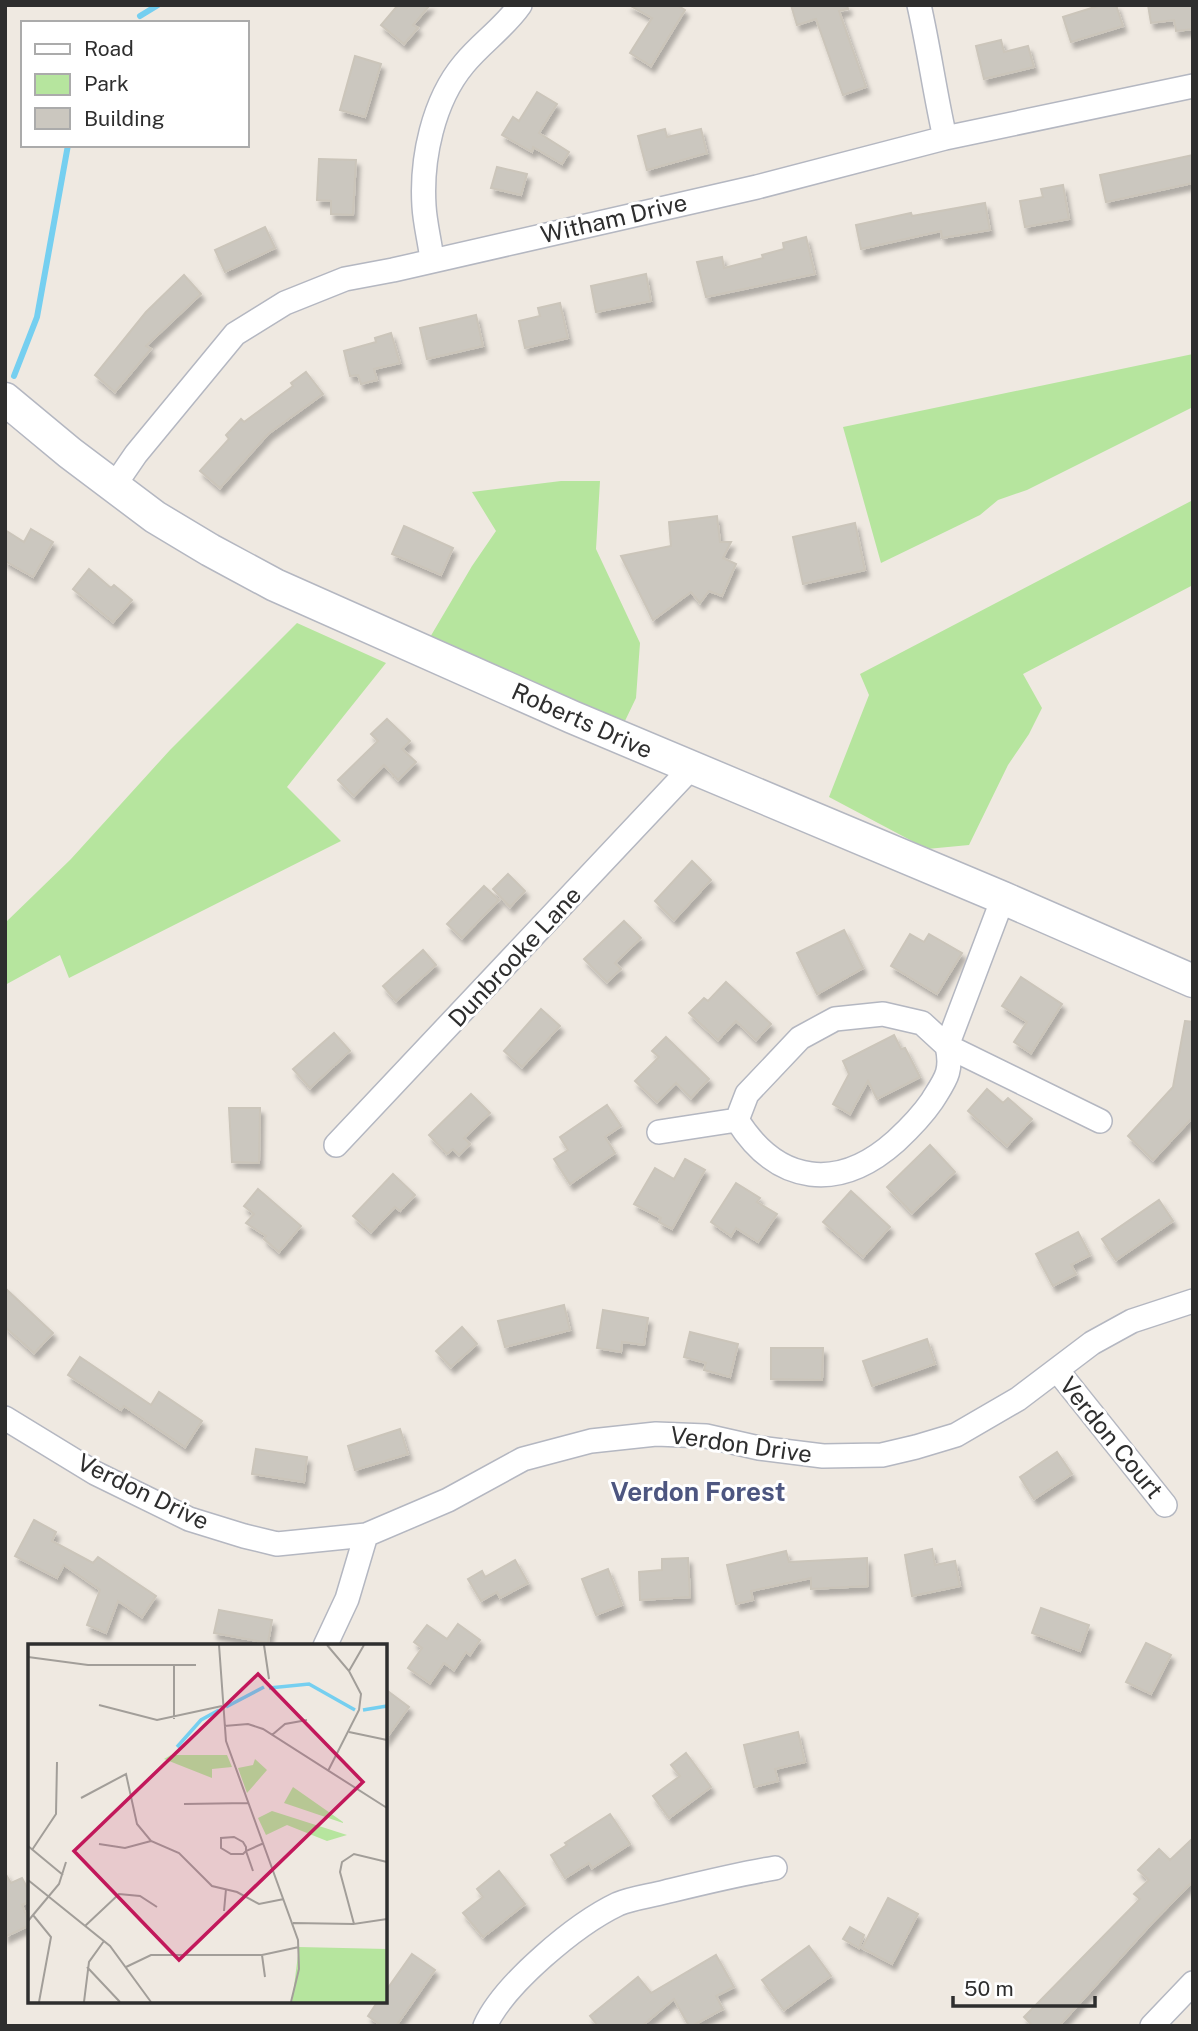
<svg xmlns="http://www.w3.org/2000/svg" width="1198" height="2031" viewBox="0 0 1198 2031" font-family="'Public Sans',sans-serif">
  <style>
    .green { fill: #b6e59e }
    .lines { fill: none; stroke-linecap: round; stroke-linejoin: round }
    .stream { stroke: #75cff0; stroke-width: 6 }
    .building { fill: #cbc7bf; stroke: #cbc5ba; stroke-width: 2; filter: url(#shadow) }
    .street-casing { stroke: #b4b7c1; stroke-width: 26 }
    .secondary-casing { stroke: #b4b7c1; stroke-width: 35 }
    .street { stroke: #fff; stroke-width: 23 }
    .secondary { stroke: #fff; stroke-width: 32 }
    .labels { text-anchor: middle; stroke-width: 6; stroke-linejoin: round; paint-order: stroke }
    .street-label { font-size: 24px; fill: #2e2e2e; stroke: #fff }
    .neighbourhood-label { font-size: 26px; font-weight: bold; fill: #4d5680; stroke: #fff }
    .inset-river { fill: none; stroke: #75cff0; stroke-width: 3.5 }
    .inset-road { fill: none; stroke: #a29e99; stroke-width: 2 }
    .view { fill: #c2185b; fill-opacity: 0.15; stroke: #c2185b; stroke-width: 3.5 }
    .inset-edge { fill: none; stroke: #2e2e2e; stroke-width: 3.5 }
  </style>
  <defs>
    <filter id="shadow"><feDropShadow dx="3.5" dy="6" stdDeviation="2" flood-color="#0004"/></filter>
  </defs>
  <rect width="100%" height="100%" fill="#efe9e1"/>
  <path class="green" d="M1193 354V407L1027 490 998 500 980 515 881 563 843 427Z
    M561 481H600L596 549 640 643 636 698 624 723 429 639 472 566 496 531 472 492Z
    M1193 500V585L1023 674 1042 708 1029 734 1008 765 969 845 927 849 829 797 869 695 860 674Z
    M297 623 386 663 287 787 341 841 69 978 60 955 5 985V923L71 859 170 750Z"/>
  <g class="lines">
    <path class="stream" d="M140 16 158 5
      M14 376 37 317 68 145"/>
  </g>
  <path class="building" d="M398 5H430L413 25 418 28 404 44 381 25Z
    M629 5H677L685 10 651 66 630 53 652 18Z
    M791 5H847L848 9 839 11 866 87 843 95 816 19 797 25Z
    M1101 5H1116L1123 26 1071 42 1063 17Z
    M1148 5H1193V29L1176 31 1174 20 1151 23Z
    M1001 40 1004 52 1028 46 1034 67 984 79 976 46Z
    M355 56 381 64 365 117 340 110Z
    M537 92 557 104 539 133 569 152 562 164 533 147 532 152 502 135 513 117 519 121Z
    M665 129 667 137 701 129 707 153 647 170 638 136Z
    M1193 155V183L1106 202 1100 175Z
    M319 159 356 160 353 215 331 214V201L317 200Z
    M497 167 527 174 521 195 491 188Z
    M1063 185 1069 219 1025 227 1020 201 1043 197 1041 189Z
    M985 203 990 230 942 238 941 231 861 249 856 225 911 213 912 216Z
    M265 227 275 248 225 272 215 250Z
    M806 237 815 274 706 297 697 262 722 257 724 268 763 258 762 255 784 249 783 243Z
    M646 274 651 301 596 312 591 286Z
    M184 275 201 294 146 346 151 349 115 392 95 375 146 312Z
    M560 303 568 338 525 348 519 321 540 316 538 308Z
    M476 315 483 346 427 359 420 328Z
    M391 333 400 363 374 369 377 380 361 384 358 375 350 376 344 351 376 342 375 338Z
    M306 372 323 394 268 434 220 488 200 471 229 439 226 435 241 419 244 422 293 386 291 383Z
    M717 516 720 542H731L723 558 736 564 722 596 709 591 700 603 691 592 653 620 621 556 671 546 669 522Z
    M855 523 865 570 803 584 793 537Z
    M404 526 453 548 441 575 392 554Z
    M31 529 53 542 33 577 5 561V530L24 542Z
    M89 569 111 588 114 585 132 600 113 622 73 589Z
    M387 719 410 741 402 749 416 762 398 780 384 765 354 796 338 780 378 741 371 734Z
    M692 861 711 880 674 920 655 901Z
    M508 874 525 891 510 907 493 889Z
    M484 886 499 900 462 938 447 924Z
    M624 921 641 938 615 963 621 969 607 982 584 959Z
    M844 930 863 968 817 994 797 953Z
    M910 934 924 942 929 934 962 953 937 994 891 966Z
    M423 950 436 965 396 1001 383 986Z
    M1021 977 1062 1004 1031 1053 1014 1042 1027 1022 1002 1006Z
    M726 982 771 1024 756 1040 736 1021 718 1040 689 1013 704 998 708 1001Z
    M541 1009 560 1026 522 1067 504 1051Z
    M1185 1021 1193 1022V1117L1153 1160 1128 1136 1173 1087Z
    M334 1033 350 1051 310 1088 293 1069Z
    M894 1035 901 1049 905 1048 920 1077 877 1099 868 1081 850 1114 833 1104 849 1074 843 1061Z
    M666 1037 709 1079 691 1098 676 1083 657 1102 635 1081 659 1057 652 1051Z
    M987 1089 1003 1103 1008 1098 1032 1119 1007 1146 968 1111Z
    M471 1094 490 1113 464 1138 470 1144 459 1155 453 1149 447 1154 429 1135Z
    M607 1105 621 1126 605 1137 615 1153 570 1184 554 1159 568 1150 560 1137Z
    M229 1108H260L259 1163 232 1162Z
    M930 1145 955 1172 912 1213 887 1187Z
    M685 1159 705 1170 672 1229 659 1222 661 1218 634 1204 655 1168 674 1179Z
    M393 1174 415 1195 400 1211 395 1207 371 1232 353 1216Z
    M736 1183 760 1198 757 1202 777 1214 758 1242 736 1228 731 1236 711 1222Z
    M258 1189 301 1226 279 1252 264 1239 266 1236 246 1223 254 1214 244 1206Z
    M851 1191 890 1227 863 1257 823 1222Z
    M1159 1200 1173 1221 1116 1260 1102 1239Z
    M1078 1232 1090 1255 1071 1265 1076 1274 1053 1286 1036 1254Z
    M5 1288 53 1333 34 1353 5 1327Z
    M564 1305 570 1330 505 1347 498 1321Z
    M603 1310 648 1318 644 1345 622 1342 621 1352 597 1348Z
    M462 1327 477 1344 451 1367 436 1351Z
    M690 1332 738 1344 730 1377 704 1370 706 1363 684 1357Z
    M927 1339 935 1364 872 1386 863 1361Z
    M771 1348H823L822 1380 771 1379Z
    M80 1357 151 1405 159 1392 202 1421 185 1447 124 1406 121 1410 68 1375Z
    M400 1429 408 1454 355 1470 348 1446Z
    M256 1449 307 1457 304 1482 252 1474Z
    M1057 1452 1072 1474 1034 1499 1020 1477Z
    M34 1520 56 1532 52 1541 93 1563 98 1557 156 1596 142 1617 118 1601 106 1633 87 1625 100 1590 64 1565 57 1578 15 1556Z
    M932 1549 935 1565 955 1561 960 1586 912 1596 905 1555Z
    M786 1551 789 1562 867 1558 868 1586 811 1589V1578L751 1591 753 1600 736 1604 727 1565Z
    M688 1558 690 1597 640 1600 639 1572 662 1570V1559Z
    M515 1560 528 1583 500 1598 497 1592 481 1601 468 1579 482 1571 485 1577Z
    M608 1569 622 1605 596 1615 582 1579Z
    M1041 1608 1089 1625 1080 1651 1032 1633Z
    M219 1610 272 1620 268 1643 214 1633Z
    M458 1624 480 1640 470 1655 466 1652 454 1670 444 1663 430 1683 408 1668 422 1648 414 1642 427 1625 447 1639Z
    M1146 1643 1171 1655 1151 1694 1126 1682Z
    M385 1689 409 1707 385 1740Z
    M798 1732 805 1762 775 1769 778 1781 754 1787 744 1745Z
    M686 1753 711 1787 669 1818 653 1796 680 1776 671 1765Z
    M610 1814 630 1844 592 1868 589 1863 565 1878 551 1855 567 1845 565 1843Z
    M1193 1838V1881L1152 1923 1059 2026H1033L1024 2017 1140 1899 1134 1894 1149 1880 1138 1870 1159 1849 1170 1860Z
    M499 1871 525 1904 483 1937 463 1913 483 1897 477 1889Z
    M5 1873 11 1883 22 1878 30 1893V1901L22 1905 30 1925 5 1937Z
    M888 1898 918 1914 892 1964 862 1948Z
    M850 1927 864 1935 859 1948 843 1939Z
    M809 1946 831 1976 784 2010 762 1980Z
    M412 1954 435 1970 396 2026H382L368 2016 378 2001H385V1992Z
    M716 1955 734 1987 716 1996 723 2009 692 2026H689L674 1999 642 2026H598L590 2016 638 1977 651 1993Z"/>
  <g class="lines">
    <defs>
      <path id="street" d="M919 5C929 49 935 94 945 138
        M432 260C430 242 425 224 424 206 421 159 433 101 464 64 481 43 505 27 520 5
        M114 486 136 454 235 334 285 303 345 279 393 270 757 187 945 138 1193 86
        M1003 898 947 1046C953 1072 945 1080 932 1101 921 1117 910 1128 896 1141 839 1192 778 1185 737 1120L747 1094 800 1038 835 1019 883 1014 922 1023 947 1046 1100 1121
        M659 1132 737 1120
        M336 1145 691 768
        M1057 1370 1165 1505
        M5 1418 95 1473 189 1519 244 1536 277 1544 366 1535 448 1500 523 1459 591 1441 656 1434 706 1436 759 1448 823 1456 882 1455 916 1447 956 1435 1018 1399 1092 1343 1132 1321 1193 1301
        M325 1646 347 1599 366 1535
        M485 2026C504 1984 576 1924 618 1904 632 1898 650 1896 665 1892 702 1883 738 1874 775 1868
        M1152 2026 1193 1983"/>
      <path id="secondary" d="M5 399 70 453 155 517 210 550 275 585 572 717 1003 898 1193 981"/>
    </defs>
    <use href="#street" class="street-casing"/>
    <use href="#secondary" class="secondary-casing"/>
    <use href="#street" class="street"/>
    <use href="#secondary" class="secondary"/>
  </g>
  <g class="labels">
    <g class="street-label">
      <text transform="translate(614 219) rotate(-13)" y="8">Witham Drive</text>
      <text transform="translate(582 721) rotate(24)" y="8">Roberts Drive</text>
      <text transform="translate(515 957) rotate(-47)" y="8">Dunbrooke Lane</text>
      <text transform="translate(1111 1438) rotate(51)" y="8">Verdon Court</text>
      <text transform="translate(741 1445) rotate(8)" y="8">Verdon Drive</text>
      <text transform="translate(143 1492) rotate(26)" y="8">Verdon Drive</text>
    </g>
    <g class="neighbourhood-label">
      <text x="698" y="1501">Verdon Forest</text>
    </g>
  </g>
  <g transform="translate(28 1644)">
    <rect width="359" height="359" fill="#efe9e1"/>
    <path d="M143 111H199L204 123 184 125V134L136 115ZM227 115 239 126 219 149 210 124 225 121ZM265 143 315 178V179L256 159ZM244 167 319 191 299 197 259 181 238 191 230 174ZM271 303 359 305V358H264Z" fill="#b6e59e"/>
    <path class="inset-river" d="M241 44 281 40 327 66M198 63 236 43M335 66 359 62M149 103 173 76 191 66"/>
    <path class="inset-road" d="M191 1 198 97 270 296 271 325 263 358M236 1 241 35M299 1 321 27 333 50 331 66 300 127M0 13 60 21H168M146 21V75M321 27 336 1M71 61 129 76 194 62M196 82 220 80 235 85 359 164M321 88 359 96M244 91 257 80 279 76M53 154 98 130 109 180 123 197 151 209 184 242 209 248 231 260 256 255M156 160 221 159M71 200 97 204 123 197M0 202 35 231M4 206 28 170 29 118M359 218 326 210 314 218 312 228 326 280 359 275M225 227 218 207V203L215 198 206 193 193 194V204L203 210H215L218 207 236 199M0 236 82 302 123 358M196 267 198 245M5 271 23 293 11 358M0 277 31 240 38 218M265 279 326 280M57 282 91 250 112 252 129 263M234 311 237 333M59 323 92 358M98 323 123 311H234L271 303M56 358 61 318 76 297"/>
    <path class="view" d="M230 30 335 138 151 316 46 207Z"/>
    <rect width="359" height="359" class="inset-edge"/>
  </g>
  <rect width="1198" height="2031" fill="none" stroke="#2e2e2e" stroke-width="14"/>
  <rect x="21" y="21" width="228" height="126" fill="#ffffff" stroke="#ababab" stroke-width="2"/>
  <rect x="35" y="44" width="35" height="10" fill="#ffffff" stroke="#ababab" stroke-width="2"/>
  <text x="84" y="56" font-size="21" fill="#2e2e2e">Road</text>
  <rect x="35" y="74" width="35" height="21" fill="#b6e59e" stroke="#ababab" stroke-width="2"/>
  <text x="84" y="91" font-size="21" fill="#2e2e2e">Park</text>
  <rect x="35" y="108" width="35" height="21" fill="#cbc7bf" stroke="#ababab" stroke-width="2"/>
  <text x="84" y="126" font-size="21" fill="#2e2e2e">Building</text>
  <path d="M953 1996v10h142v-10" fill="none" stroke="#2e2e2e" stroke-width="3.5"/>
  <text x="964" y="1996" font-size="21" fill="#2e2e2e" stroke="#ffffff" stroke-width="5" paint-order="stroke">50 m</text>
</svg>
